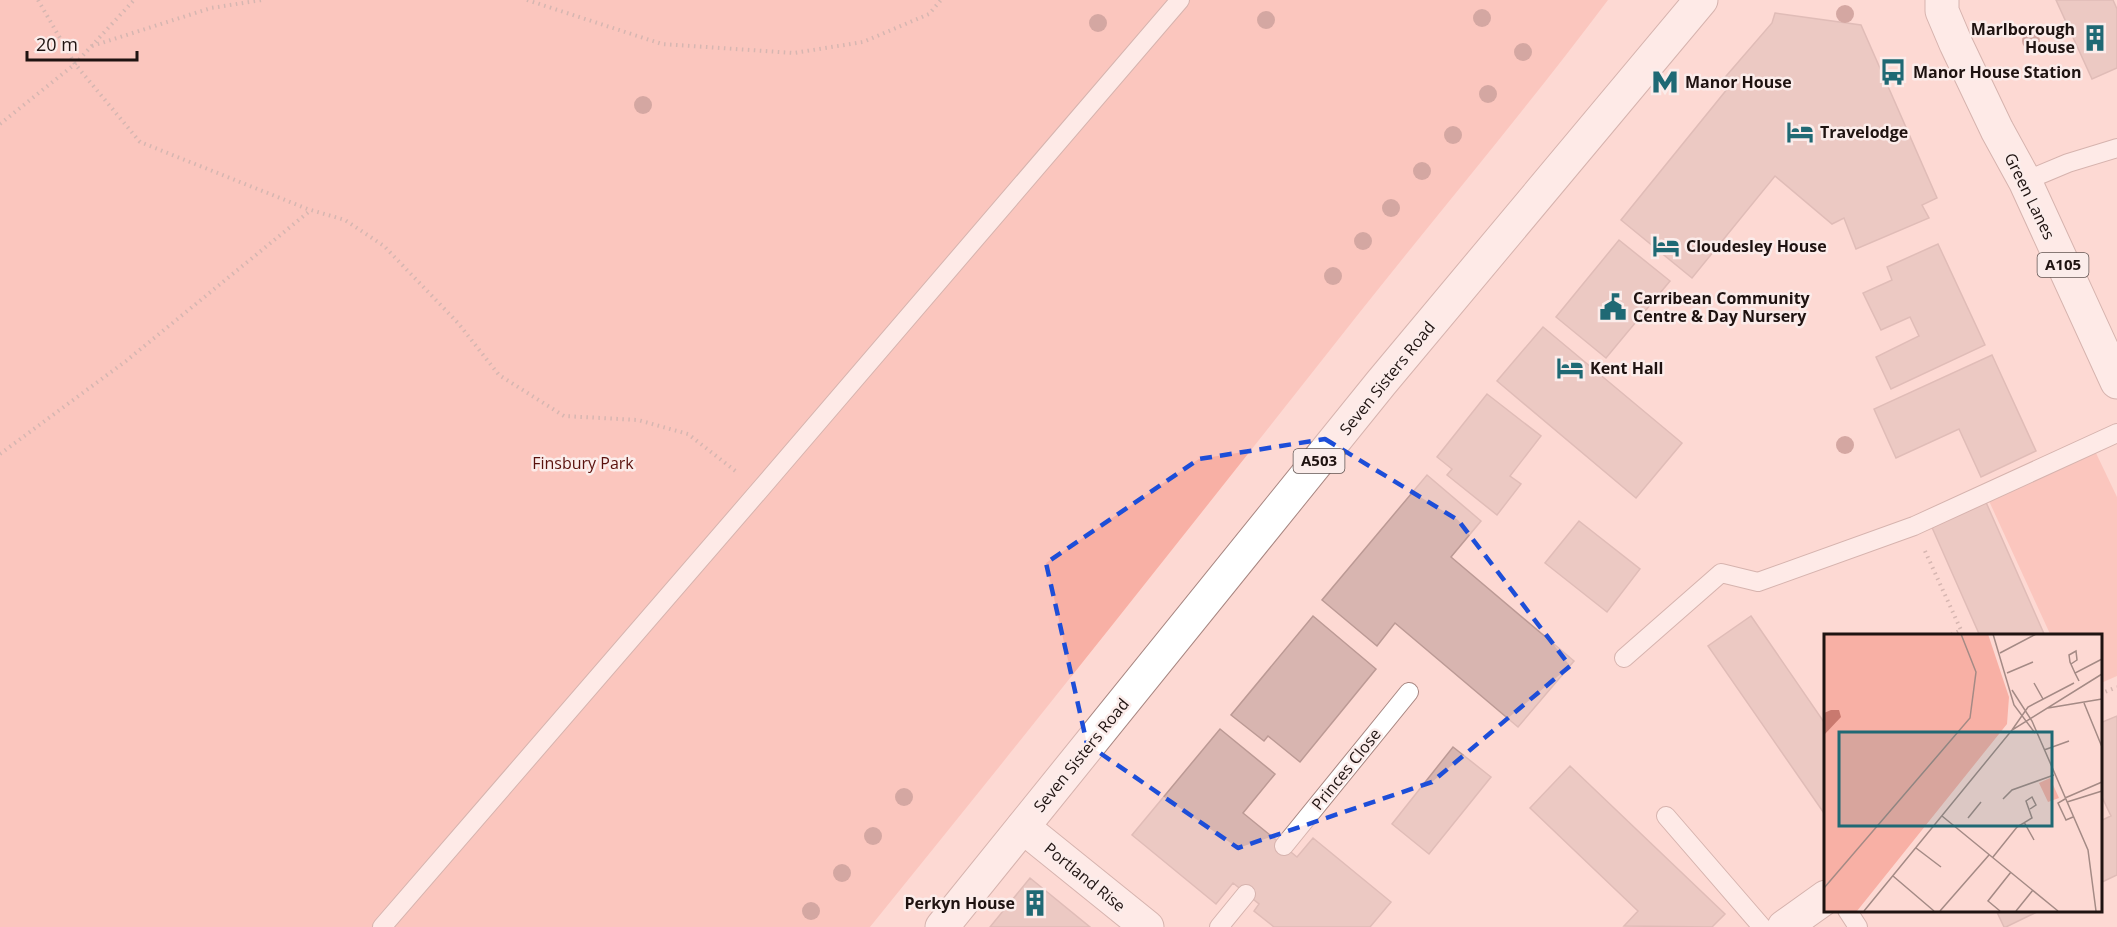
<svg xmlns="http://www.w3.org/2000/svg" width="2117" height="927" viewBox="0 0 2117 927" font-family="'Open Sans',sans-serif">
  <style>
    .green { fill: #f8b0a5 }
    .building { fill: #d8b5b0; stroke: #bc9a95; stroke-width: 1.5 }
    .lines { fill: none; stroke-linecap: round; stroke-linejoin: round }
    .service-casing { stroke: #a78681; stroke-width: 20 }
    .minor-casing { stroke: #a78681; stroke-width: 35 }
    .primary-casing { stroke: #a78681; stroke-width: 35 }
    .trunk-casing { stroke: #a78681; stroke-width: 35 }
    .path { stroke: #a78c87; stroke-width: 4; stroke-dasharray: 1.5 4.5; stroke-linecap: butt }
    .service { stroke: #fff; stroke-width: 18 }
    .minor { stroke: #fff; stroke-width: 33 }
    .primary { stroke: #fff; stroke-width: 33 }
    .trunk { stroke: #fff; stroke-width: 33 }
    .tree { fill: #a36b66 }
    .marked { fill: none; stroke: #1d4ed8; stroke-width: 4.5; stroke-dasharray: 12 8; stroke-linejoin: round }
    .labels { text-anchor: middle; stroke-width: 5; stroke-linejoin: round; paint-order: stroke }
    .shield { fill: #fbecea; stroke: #615452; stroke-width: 1.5 }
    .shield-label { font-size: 15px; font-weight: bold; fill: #1f1311 }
    .poi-label { font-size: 16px; font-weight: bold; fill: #1f1311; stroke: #fbecea; text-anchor: start }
    .street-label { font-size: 16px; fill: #1f1311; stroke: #fbecea }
    .park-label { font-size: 16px; fill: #5a110d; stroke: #fbecea }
    .inset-road { fill: none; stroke: #a48a85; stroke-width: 1.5 }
    .view { fill: #1f6974; fill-opacity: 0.15; stroke: #1f6974; stroke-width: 3 }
    .inset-edge { fill: none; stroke: #1f1311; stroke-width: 3 }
  </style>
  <rect width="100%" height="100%" fill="#fdd9d3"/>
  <path class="green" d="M0 0H1608C1527 108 1440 211 1356 317 1195 521 1034 725 870 927H0Z
    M2096 453 2117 497V676L2101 683 2100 636H2051L1989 501Z"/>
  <path class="building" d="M2056 0H2113L2117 9V68L2092 79Z
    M1775 13 1861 25 1937 198 1922 205 1929 218 1856 249 1844 218 1832 224 1775 176 1692 278 1621 220 1728 88 1721 82 1772 23Z
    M1619 240 1670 281 1606 358 1556 317Z
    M1938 244 1985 345 1891 389 1876 357 1919 336 1910 317 1881 330 1863 293 1892 280 1887 267Z
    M1543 327 1682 443 1636 498 1497 381Z
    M1992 355 2036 451 1981 477 1959 429 1896 458 1874 409Z
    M1487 394 1541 436 1510 476 1521 484 1497 515 1447 475 1452 469 1437 457Z
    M1427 475 1481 521 1451 557 1574 661 1518 727 1395 623 1377 646 1322 600Z
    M1985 500 2045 636H1980L1930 523Z
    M1579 521 1640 569 1607 612 1545 563Z
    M1313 616 1376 669 1300 762 1268 736 1264 741 1231 715Z
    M1751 616 1826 725V816L1708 646Z
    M2117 716V875L2100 883V821L2111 816 2100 793V723Z
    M1220 729 1275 774 1243 813 1297 857 1313 838 1391 902 1370 927H1274L1254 911 1259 904 1233 883 1216 904 1132 835Z
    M1453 747 1491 777 1429 854 1392 824Z
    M1570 766 1725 914 1712 927 1624 926 1638 911 1530 808Z
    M1030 878 1090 927H990Z
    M1996 910H2041L2006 927H2004Z"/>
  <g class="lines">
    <defs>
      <path id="service" d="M2025 181 2068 163 2117 148
        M1624 658 1721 573 1758 582 1914 526 2117 433
        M1666 816 1762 927
        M1284 846 1409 692
        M1847 910 1858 927
        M382 927 758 492 1180 0
        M1219 927 1246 894"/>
      <path id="minor" d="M1023 827 1147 927
        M1784 927 1826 897"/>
      <path id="primary" d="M1942 0V11L1956 44 1997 130 2025 181 2117 382"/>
      <path id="trunk" d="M942 927 1381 383 1701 0"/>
    </defs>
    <use href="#service" class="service-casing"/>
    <use href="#minor" class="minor-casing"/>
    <use href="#primary" class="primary-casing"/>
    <use href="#trunk" class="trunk-casing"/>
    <path class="path" d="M38 0 75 64 140 142 310 210
      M527 0 662 44 794 53 863 42 929 14 941 0
      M92 46 211 8 262 0
      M0 124 75 64 134 0
      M0 454 126 361 311 210 345 220 384 246 458 323 499 375 564 416 638 420 688 434 738 473
      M1925 551 1961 630 1949 636
      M2100 694 2117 687"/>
    <use href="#service" class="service"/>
    <use href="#minor" class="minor"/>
    <use href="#primary" class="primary"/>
    <use href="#trunk" class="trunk"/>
  </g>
  <g class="tree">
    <circle cx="1845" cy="14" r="9"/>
    <circle cx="1482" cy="18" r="9"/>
    <circle cx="1266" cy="20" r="9"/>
    <circle cx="1098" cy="23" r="9"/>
    <circle cx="2031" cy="41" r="9"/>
    <circle cx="1523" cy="52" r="9"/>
    <circle cx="1488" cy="94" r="9"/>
    <circle cx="643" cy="105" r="9"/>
    <circle cx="1453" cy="135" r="9"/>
    <circle cx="1422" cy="171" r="9"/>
    <circle cx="1391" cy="208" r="9"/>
    <circle cx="1363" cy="241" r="9"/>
    <circle cx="1333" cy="276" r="9"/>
    <circle cx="1845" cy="445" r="9"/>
    <circle cx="904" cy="797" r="9"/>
    <circle cx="873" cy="836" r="9"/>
    <circle cx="842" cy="873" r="9"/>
    <circle cx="811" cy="911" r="9"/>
  </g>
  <path d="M0 0H2117V927H0ZM1325 439 1458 520 1570 666 1432 782 1238 848 1087 744 1046 563 1199 459Z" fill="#fdd9d3" fill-opacity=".55" fill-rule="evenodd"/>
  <path class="marked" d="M1325 439 1458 520 1570 666 1432 782 1238 848 1087 744 1046 563 1199 459Z"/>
  <defs>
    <symbol id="building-bare" viewBox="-9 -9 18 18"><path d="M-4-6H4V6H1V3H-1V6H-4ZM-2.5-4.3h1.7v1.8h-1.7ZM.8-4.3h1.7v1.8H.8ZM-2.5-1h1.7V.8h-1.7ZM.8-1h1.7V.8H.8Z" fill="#1f6974" stroke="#fbecea" stroke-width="2.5" paint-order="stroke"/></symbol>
    <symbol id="bus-bare" viewBox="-9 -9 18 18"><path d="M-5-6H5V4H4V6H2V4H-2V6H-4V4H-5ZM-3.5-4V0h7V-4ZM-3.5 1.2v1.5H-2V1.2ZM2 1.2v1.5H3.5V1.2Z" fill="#1f6974" stroke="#fbecea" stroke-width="2.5" paint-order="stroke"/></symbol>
    <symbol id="metro-bare" viewBox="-9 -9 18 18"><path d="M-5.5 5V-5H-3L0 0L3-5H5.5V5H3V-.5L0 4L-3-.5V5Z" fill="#1f6974" stroke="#fbecea" stroke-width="2.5" paint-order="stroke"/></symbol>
    <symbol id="hotel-bare" viewBox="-9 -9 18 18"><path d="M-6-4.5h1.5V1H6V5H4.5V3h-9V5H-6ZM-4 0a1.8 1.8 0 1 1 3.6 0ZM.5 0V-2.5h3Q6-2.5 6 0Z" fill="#1f6974" stroke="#fbecea" stroke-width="2.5" paint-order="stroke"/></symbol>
    <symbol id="civic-bare" viewBox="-9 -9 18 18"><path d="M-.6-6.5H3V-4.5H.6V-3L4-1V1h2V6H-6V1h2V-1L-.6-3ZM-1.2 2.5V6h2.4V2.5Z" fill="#1f6974" stroke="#fbecea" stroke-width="2.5" paint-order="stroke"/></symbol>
  </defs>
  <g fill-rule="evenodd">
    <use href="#building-bare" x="2076" y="19" width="38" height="38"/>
    <use href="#bus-bare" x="1874" y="53" width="38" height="38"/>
    <use href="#metro-bare" x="1646" y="63" width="38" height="38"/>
    <use href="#hotel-bare" x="1781" y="113" width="38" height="38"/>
    <use href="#hotel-bare" x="1647" y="227" width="38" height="38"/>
    <use href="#civic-bare" x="1594" y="288" width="38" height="38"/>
    <use href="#hotel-bare" x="1551" y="349" width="38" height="38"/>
    <use href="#building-bare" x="1016" y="884" width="38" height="38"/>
  </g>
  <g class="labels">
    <g class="shield">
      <rect x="2037.5" y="253" width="51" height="24" rx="4.5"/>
      <rect x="1293.5" y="449" width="51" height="24" rx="4.5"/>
    </g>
    <g class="shield-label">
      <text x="2063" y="270">A105</text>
      <text x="1319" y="466">A503</text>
    </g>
    <g class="poi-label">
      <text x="2075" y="35" text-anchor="end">Marlborough<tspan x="2075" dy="18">House</tspan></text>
      <text x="1913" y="78">Manor House Station</text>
      <text x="1685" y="88">Manor House</text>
      <text x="1820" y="138">Travelodge</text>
      <text x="1686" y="252">Cloudesley House</text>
      <text x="1633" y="304">Carribean Community<tspan x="1633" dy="18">Centre &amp; Day Nursery</tspan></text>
      <text x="1590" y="374">Kent Hall</text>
      <text x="1015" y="909" text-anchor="end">Perkyn House</text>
    </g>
    <g class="street-label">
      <text transform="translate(2030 196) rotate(64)" y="6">Green Lanes</text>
      <text transform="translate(1387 378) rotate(-51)" y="6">Seven Sisters Road</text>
      <text transform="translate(1081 755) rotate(-51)" y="6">Seven Sisters Road</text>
      <text transform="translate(1346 769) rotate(-51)" y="6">Princes Close</text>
      <text transform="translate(1085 877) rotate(39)" y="6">Portland Rise</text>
    </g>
    <g class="park-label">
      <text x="583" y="469">Finsbury Park</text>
    </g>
  </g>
  <g transform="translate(1824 634)">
    <rect width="278" height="278" fill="#fdd9d3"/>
    <path d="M0 0H164L185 63 183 90 33 277H0ZM226 144 235 164 224 168 215 149Z" fill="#f8b0a5"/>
    <path d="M7 76H15L17 83 0 101V79Z" fill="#c9796f"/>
    <path class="inset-road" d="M169 0 190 71 211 99M176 19 212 0M247 30 253 26 252 17 245 21 246 28 251 39M183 39 209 28M255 47 251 39 278 25M210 49 219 65M188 56 208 87 264 216 272 277M260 69 278 113M224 74 278 65M188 96 204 73 250 49M220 116 245 107M241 164 278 148M179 165 188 156 230 141M241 165 234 169 242 186 249 183M243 168 278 157M118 182 234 277M144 184 157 168M200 188 210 206M92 214 117 233M169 223 193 193 208 184 202 167 208 163 212 171 206 175M69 242 110 277M0 254 146 84 152 38 137 0M40 277 188 96 278 40M116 277 165 221M176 277 164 267 187 238M192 277 209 256"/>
    <path class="view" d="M15 98H228V192H15Z"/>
    <rect width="278" height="278" class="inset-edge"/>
  </g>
  <path d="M27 51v9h110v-9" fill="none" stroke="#1f1311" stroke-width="3"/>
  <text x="36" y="51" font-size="18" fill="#1f1311" stroke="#fbecea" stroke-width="4.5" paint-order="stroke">20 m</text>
</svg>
